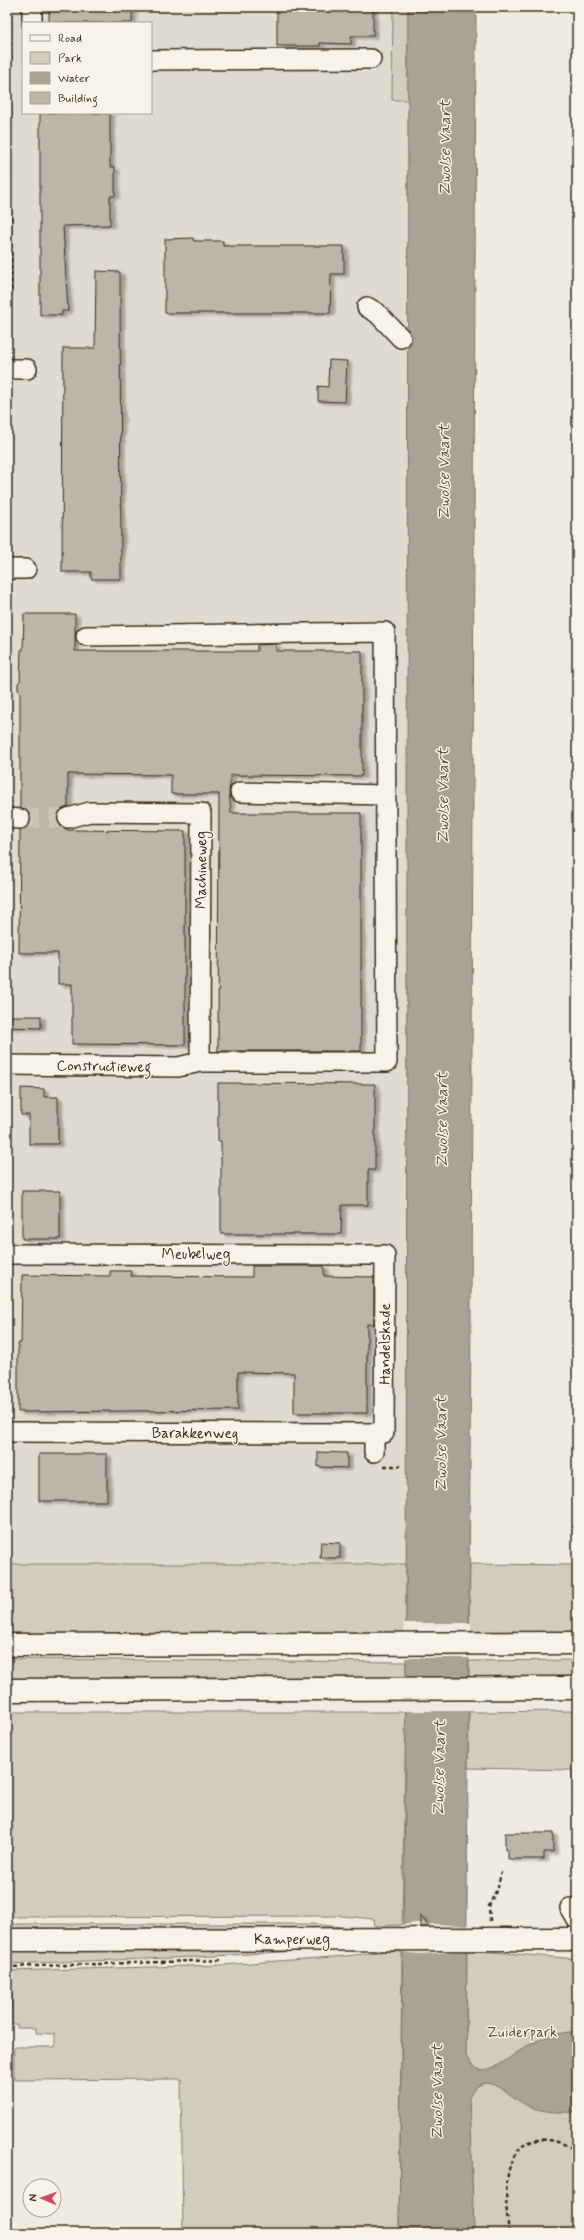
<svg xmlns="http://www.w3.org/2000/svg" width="584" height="2240" viewBox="0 0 584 2240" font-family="Mynerve,sans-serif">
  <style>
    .built { fill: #e0dbd0; fill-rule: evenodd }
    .green { fill: #d1cbc0; stroke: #867a6f }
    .water { fill: #aaa296; stroke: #7e7266 }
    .pier { fill: #efebe0 }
    .building { fill: #bdb5aa; stroke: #3b2a1e; filter: url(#shadow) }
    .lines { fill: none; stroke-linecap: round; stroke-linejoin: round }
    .minor-tunnel { stroke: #cbc4b9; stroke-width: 19; stroke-dasharray: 19 10; stroke-linecap: butt }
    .minor-casing { stroke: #3b2a1e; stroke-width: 22 }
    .major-casing { stroke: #3b2a1e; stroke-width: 25 }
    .highway-casing { stroke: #3b2a1e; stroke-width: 25 }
    .path { stroke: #3b2a1e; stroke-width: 2.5; stroke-dasharray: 4 3; stroke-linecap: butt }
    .minor { stroke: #f7f3e8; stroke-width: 19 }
    .major { stroke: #f7f3e8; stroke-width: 22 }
    .highway { stroke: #f7f3e8; stroke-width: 22 }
    .labels { text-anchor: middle; stroke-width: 3; stroke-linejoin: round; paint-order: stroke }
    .street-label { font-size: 15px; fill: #3b2a1e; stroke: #f7f3e8 }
    .park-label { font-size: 15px; fill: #605246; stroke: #f7f3e8 }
    .water-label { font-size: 16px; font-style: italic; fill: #625448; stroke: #f7f3e8 }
  </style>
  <defs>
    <filter id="shadow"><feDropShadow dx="4.5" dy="2.5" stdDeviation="1" flood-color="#0004"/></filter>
  </defs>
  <rect width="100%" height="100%" fill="#efebe0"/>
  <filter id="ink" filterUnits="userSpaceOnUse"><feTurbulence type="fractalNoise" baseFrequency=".025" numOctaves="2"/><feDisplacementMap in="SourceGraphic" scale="8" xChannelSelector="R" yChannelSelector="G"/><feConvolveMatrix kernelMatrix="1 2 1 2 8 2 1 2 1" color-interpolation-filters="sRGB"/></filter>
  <g filter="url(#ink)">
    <path class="built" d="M7 7H411L410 1565 7 1569ZM23 23H151V113H23Z"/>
    <path class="green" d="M393 7H408V100H392Z
      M7 1564H406V1639L7 1638Z
      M470 1564 577 1565V1638L469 1639Z
      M7 1659 406 1662V1686L7 1680Z
      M577 1660V1685L469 1686V1661Z
      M577 1711V1865L572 1770 468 1768 469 1712Z
      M7 1712H406L402 1925 375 1926 374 1919 342 1916 7 1917Z
      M7 1924H313L359 1929 7 1931Z
      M34 1948 333 1949 197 1957 7 1964V1951Z
      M467 1950 577 1959V2233H474L466 2055Z
      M386 1951 402 1952 399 2233H183L181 2079 14 2080V2047H55V2034L36 2033V2028H17V2024H12V1991L7 1985 9 1971 223 1965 346 1956Z"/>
    <path class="water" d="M408 7H476L471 1316 466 2055C479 2089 510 2055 527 2046 542 2037 559 2033 577 2031V2112C561 2113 542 2112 528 2106 509 2098 485 2064 469 2098L474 2233H399L406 1712Z"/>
    <path class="pier" d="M404 1623H471V1658H404Z
      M404 1676H471V1711H404Z
      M417 1923 469 1926V1951L420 1954 401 1952V1925Z"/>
    <path class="building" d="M132 7V23H49V8Z
      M277 7H373V36H351V44L320 43V46H277Z
      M40 113H110V167H115V196H110V225L63 226 68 311H62V315H40Z
      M193 238 194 241H223V246H344V274H331L330 313H165V239Z
      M96 271 120 272 121 579H91V572H62L63 348H95Z
      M329 360 347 361 345 402 318 401V386L328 387Z
      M24 614H75V651H257V645L276 644V651H362V776L231 775 229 792 231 813H361V1051H218L219 794H171V775L68 774V807L60 811 57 821 61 826 68 830 185 831V1045L72 1044V984H58V953H19L20 830 29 826 31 819 27 810 20 808V692L18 690V683L20 681 21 650H23Z
      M7 1016H41V1028L7 1027Z
      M218 1083 375 1084V1170H368V1205H342L341 1234H221V1141H218Z
      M21 1088 44 1089V1097H58V1144H29V1115H21Z
      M22 1191H60V1239H22Z
      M252 1266H324V1276L374 1277V1324H367V1413H294V1373L238 1372V1410L18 1412V1343H21L22 1275 110 1276V1271H131V1276L252 1277Z
      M318 1452 347 1453V1468L318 1467Z
      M39 1454H107V1501H39Z
      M321 1542 340 1543V1558H320Z
      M505 1833H553V1852H544V1859H508V1850H505Z
      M420 1915 429 1927H420Z"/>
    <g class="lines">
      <path class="minor-tunnel" d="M20 819 68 818"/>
      <defs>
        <path id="minor" d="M32 23V7
          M151 60 371 59
          M367 307 377 313 401 338
          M7 369H27
          M7 569H26
          M240 792 386 795
          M7 818 20 819
          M68 818 90 812 201 813 200 1062
          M7 1065 178 1067 200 1062H387L385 632 86 636
          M7 1254 385 1255 384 1433 7 1432
          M374 1452V1433
          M570 1908 577 1920"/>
        <path id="major" d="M7 1940 577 1939"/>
        <path id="highway" d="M7 1645 577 1643
          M7 1690 577 1688"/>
      </defs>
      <use href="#minor" class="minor-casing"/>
      <use href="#major" class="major-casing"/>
      <use href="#highway" class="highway-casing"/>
      <path class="path" d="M7 311 11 296V7
        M384 1466H401
        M490 1921 489 1906 498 1887 501 1872
        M7 1967 222 1960
        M7 1989 10 1992V2005L7 2008
        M509 2233C505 2202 498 2135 548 2140 558 2141 568 2146 577 2150"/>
      <use href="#minor" class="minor"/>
      <use href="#major" class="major"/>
      <use href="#highway" class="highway"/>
    </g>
  </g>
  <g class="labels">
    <g class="street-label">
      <text transform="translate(201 870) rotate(-90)" y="5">Machineweg</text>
      <text transform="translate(104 1066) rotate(1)" y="5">Constructieweg</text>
      <text x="196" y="1259">Meubelweg</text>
      <text transform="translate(385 1344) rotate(-90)" y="5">Handelskade</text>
      <text x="195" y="1438">Barakkenweg</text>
      <text x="292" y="1944">Kamperweg</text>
    </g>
    <g class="park-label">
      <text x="522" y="2037">Zuiderpark</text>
    </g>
    <g class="water-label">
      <text transform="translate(444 148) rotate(-90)" y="6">Zwolse Vaart</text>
      <text transform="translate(443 472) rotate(-90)" y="6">Zwolse Vaart</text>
      <text transform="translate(442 796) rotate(-90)" y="6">Zwolse Vaart</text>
      <text transform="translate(441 1120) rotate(-90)" y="6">Zwolse Vaart</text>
      <text transform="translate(440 1444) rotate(-90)" y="6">Zwolse Vaart</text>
      <text transform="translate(438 1768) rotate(-89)" y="6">Zwolse Vaart</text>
      <text transform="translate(436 2092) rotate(-90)" y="6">Zwolse Vaart</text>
    </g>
  </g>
  <rect width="584" height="2240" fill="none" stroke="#f7f3e8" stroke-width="24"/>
  <rect x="12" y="12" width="560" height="2216" fill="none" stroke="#3b2a1e" stroke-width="1.5" filter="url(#ink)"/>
  <rect x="22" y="22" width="130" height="92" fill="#f7f3e8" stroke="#aca397"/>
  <rect x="30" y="35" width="20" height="6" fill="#f7f3e8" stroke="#aca397"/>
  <text x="58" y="42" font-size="12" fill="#3b2a1e">Road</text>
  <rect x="30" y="52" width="20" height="12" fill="#d1cbc0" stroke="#aca397"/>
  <text x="58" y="62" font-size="12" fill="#3b2a1e">Park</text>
  <rect x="30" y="72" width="20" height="12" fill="#aaa296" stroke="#aca397"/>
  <text x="58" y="82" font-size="12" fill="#3b2a1e">Water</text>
  <rect x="30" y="92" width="20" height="12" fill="#bdb5aa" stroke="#aca397"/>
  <text x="58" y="102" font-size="12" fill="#3b2a1e">Building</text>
  <g transform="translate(42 2198) rotate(272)"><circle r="19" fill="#f7f3e8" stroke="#aca397"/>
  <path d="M0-3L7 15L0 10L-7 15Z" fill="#d1495b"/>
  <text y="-6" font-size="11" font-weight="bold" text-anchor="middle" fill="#3b2a1e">N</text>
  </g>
</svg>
